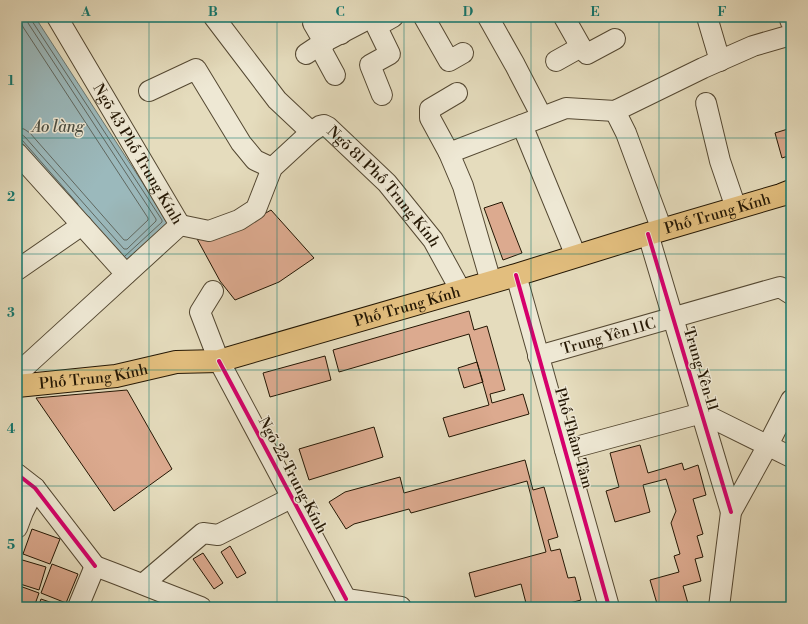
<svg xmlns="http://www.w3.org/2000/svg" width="808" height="624" viewBox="0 0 808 624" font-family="'Libre Bodoni',serif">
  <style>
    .water { fill: #9bb9bc; stroke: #6b7872 }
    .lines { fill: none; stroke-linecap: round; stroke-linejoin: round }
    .shore { stroke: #606860; stroke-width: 1 }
    .building { fill: #dcaa8f; stroke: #241704 }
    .minor-casing { stroke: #544832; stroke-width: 22 }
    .major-casing { stroke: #241704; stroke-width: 24 }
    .minor { stroke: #eee8d4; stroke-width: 20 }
    .major { stroke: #e2be7e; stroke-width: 22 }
    .cycleway-casing { stroke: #eee8d4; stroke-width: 6 }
    .cycleway { stroke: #d6006c; stroke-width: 4 }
    .grid { fill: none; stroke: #0f766e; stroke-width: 1; stroke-opacity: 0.55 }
    .labels { text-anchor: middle; stroke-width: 3; stroke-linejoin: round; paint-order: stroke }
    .street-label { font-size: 15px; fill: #241704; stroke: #eee8d4 }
    .water-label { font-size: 16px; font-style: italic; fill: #4e5044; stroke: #eee8d4 }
    .neatline { fill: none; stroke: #0f766e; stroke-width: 1.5 }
    .grid-label { font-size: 13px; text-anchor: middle; font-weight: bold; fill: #0f766e }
  </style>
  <rect width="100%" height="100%" fill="#e5dcbd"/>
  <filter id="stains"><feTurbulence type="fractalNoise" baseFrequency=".005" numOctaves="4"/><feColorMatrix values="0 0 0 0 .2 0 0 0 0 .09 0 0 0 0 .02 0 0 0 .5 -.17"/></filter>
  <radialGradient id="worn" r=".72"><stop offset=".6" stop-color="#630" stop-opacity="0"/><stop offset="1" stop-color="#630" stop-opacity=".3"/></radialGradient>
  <path class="water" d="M17 17H35L168 222 124 263 17 141Z"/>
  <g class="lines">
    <path class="shore" d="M32 17V21L162 220V222L125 256
      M17 128 24 129 30 133 124 240H127L148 220V218L23 27 21 22V17
      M17 134H21L25 137 124 249H127L156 221V219L28 23 27 17
      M17 139 22 140 78 204"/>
  </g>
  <path class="building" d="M791 128V155L782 158 775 133Z
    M502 202 522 253 503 260 484 208Z
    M271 210 314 258 279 282 235 300 220 281 196 237 252 221Z
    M469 311 474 330 487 326 505 390 490 394 492 403 523 394 529 414 449 437 443 418 489 405 469 334 339 372 333 350Z
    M325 356 331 380 270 397 263 373Z
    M477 362 483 382 464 388 458 368Z
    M127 390 172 469 114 511 36 398Z
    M374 427 383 457 309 480 299 449Z
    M640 445 648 473 682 463 684 470 698 465 706 495 693 499 703 534 697 536 703 557 695 559 701 581 683 586 689 607H658L650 580 679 572 674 556 680 554 671 523 676 511 666 479 643 485 650 512 615 522 606 491 619 487 610 453Z
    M525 460 533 490 544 487 558 537 548 540 551 551 560 549 568 578 575 577 581 600 555 607H527L521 584 475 597 469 573 546 552 527 481 411 513 409 509 354 524 346 529 329 502 345 492 400 477 404 493Z
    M32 529 60 539 50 564 23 554Z
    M230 546 246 573 237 578 221 552Z
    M203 553 223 583 214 589 193 559Z
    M19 559 46 567 39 590 17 583V565Z
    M52 564 78 574 66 603 41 593Z
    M17 585 39 593 34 607H17Z
    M41 599 64 607H38Z"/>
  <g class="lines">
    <defs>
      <g id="minor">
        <path id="s1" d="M57 17 180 225"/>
        <path d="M214 17 277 100 311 132"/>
        <path d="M331 17 341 34"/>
        <path d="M372 17 390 54 370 65 382 95"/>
        <path d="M424 17 449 61 463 53"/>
        <path d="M488 17 515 65 542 117"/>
        <path d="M564 17 581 47 587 54 615 39"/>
        <path d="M707 17 720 61"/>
        <path d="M789 17 791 22"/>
        <path d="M313 23 324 42 322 51 335 75"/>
        <path d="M377 26 393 17"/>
        <path d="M306 54 324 42 372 17"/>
        <path d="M556 61 581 47"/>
        <path d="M149 91 196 69 241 143 255 160 272 168"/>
        <path d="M457 93 430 109V118L449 153 463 186 491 282"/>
        <path d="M706 103 720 161 736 208"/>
        <path d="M615 111 626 133 662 230"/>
        <path d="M522 125 576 256"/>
        <path d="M17 153 126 274"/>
        <path d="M449 153 566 108 615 111 703 68 753 46 791 35"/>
        <path id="s2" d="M180 225 209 231 239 220 256 209 272 168 311 132 320 126 324 125 328 127 387 183 433 240 461 291"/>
        <path d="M648 234 731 512"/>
        <path d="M17 270 82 225"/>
        <path d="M516 275 609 607"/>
        <path d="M213 291 200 312 219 361 346 599"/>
        <path id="s3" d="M538 356 780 287 791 294"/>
        <path d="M17 374 180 225"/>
        <path d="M565 450 702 413 791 457"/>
        <path d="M17 474 35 488 95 566"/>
        <path d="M17 528 23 512 35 488"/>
        <path d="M95 566C130 579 166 594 201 607"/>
        <path d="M143 584 203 533 218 535 291 498"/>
        <path d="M346 599 401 607"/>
        <path d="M78 607 95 566"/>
        <path d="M719 607 731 512 768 445 791 400"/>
      </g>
      <g id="major">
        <path id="s4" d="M17 386 116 376 176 362 219 361 516 275 648 234 781 195 791 191"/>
      </g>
    </defs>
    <use href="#minor" class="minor-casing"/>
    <use href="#major" class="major-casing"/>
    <use href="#minor" class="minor"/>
    <use href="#major" class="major"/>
    <defs>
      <path id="cycleway" d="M648 234 731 512
        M516 275 609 607
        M219 361 346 599
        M17 474 35 488 95 566"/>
    </defs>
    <use href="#cycleway" class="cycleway-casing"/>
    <use href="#cycleway" class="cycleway"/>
  </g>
  <path class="grid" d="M149 17V607M277 17V607M404 17V607M531 17V607M659 17V607M17 138H791M17 254H791M17 370H791M17 486H791"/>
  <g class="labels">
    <g class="street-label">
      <text dy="5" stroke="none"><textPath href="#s1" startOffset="159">Ngõ 43 Phố Trung Kính</textPath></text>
      <text dy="5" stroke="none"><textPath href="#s2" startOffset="280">Ngõ 81 Phố Trung Kính</textPath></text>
      <text dy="5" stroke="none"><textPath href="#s4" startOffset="724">Phố Trung Kính</textPath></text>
      <text dy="5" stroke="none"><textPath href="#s4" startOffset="400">Phố Trung Kính</textPath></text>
      <text dy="5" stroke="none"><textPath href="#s3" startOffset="73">Trung Yên 11C</textPath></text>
      <text transform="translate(701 369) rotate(73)" y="5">Trung Yên 11</text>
      <text dy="5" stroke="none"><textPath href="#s4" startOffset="77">Phố Trung Kính</textPath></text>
      <text transform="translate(574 438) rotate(74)" y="5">Phố Thâm Tâm</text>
      <text transform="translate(293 475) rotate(62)" y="5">Ngõ 22 Trung Kính</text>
    </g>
    <g class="water-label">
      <text x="58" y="132">Ao làng</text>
    </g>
  </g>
  <rect width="808" height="624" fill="none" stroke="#e5dcbd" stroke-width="44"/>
  <rect x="22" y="22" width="764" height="580" class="neatline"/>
  <g class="grid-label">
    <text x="86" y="16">A</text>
    <text x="213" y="16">B</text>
    <text x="340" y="16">C</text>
    <text x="468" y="16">D</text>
    <text x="595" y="16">E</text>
    <text x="722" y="16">F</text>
    <text x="11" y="85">1</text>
    <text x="11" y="201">2</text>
    <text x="11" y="317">3</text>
    <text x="11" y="433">4</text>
    <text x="11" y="549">5</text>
  </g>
  <rect width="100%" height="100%" filter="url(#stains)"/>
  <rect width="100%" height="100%" fill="url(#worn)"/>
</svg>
